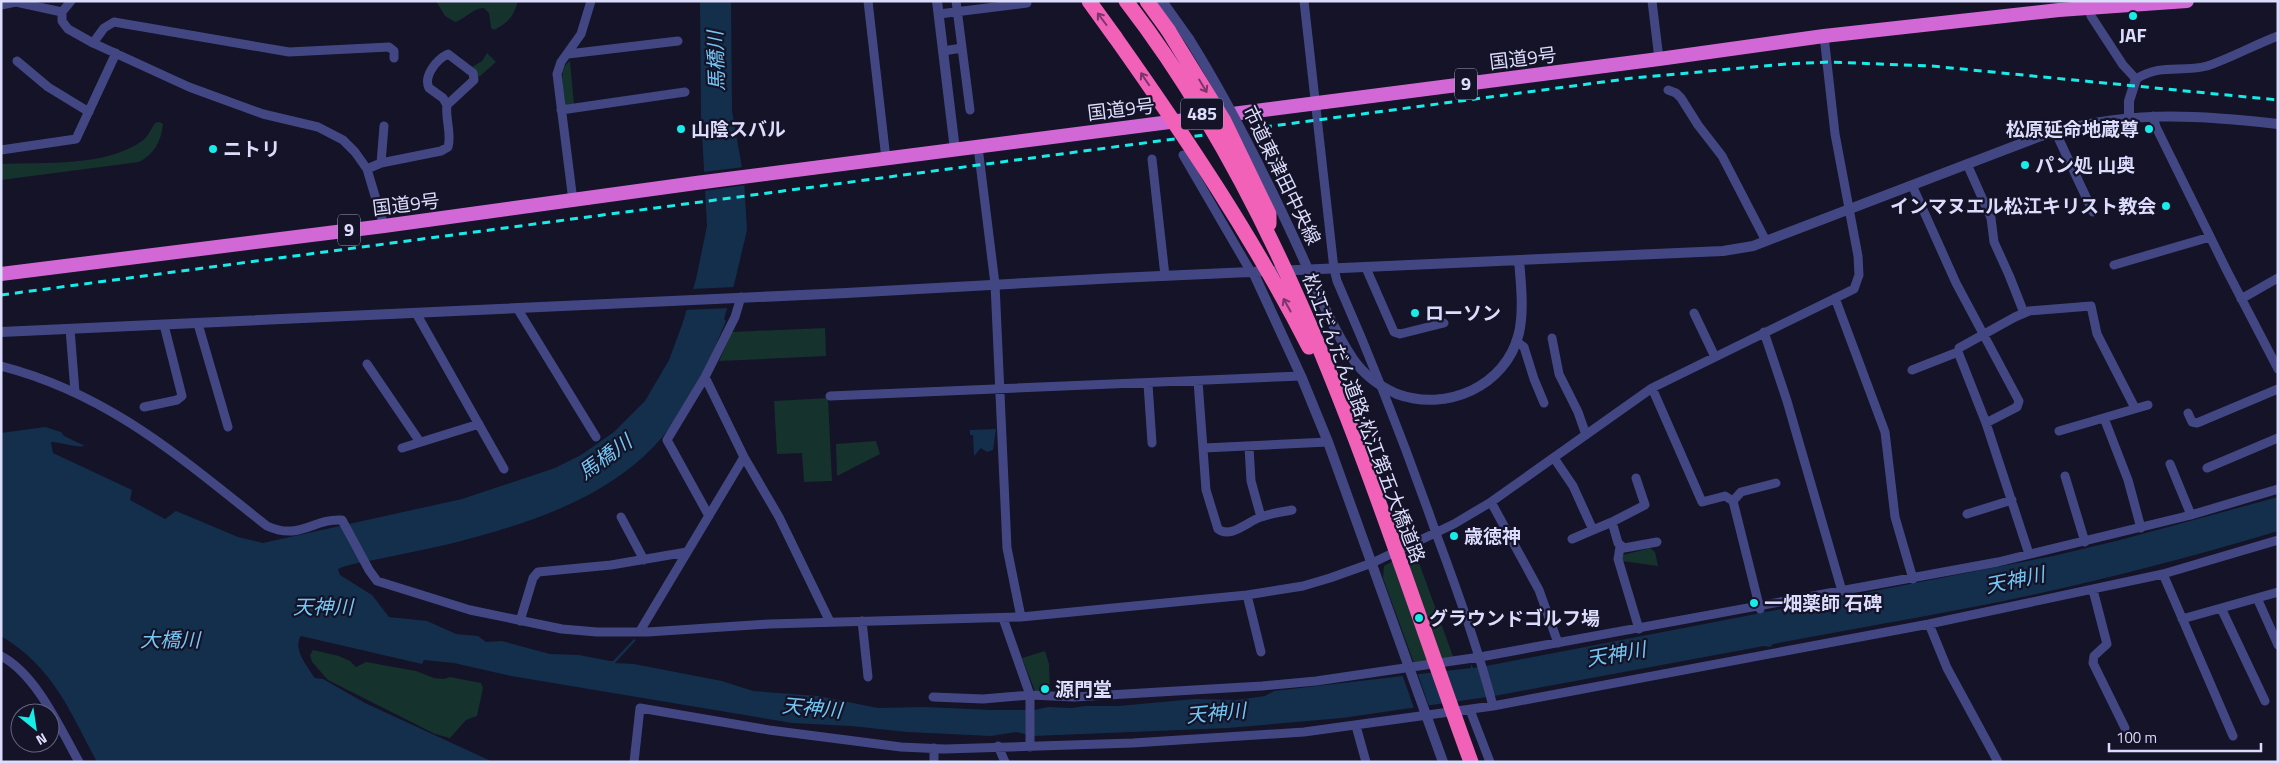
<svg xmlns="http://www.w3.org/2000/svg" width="2279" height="763" viewBox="0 0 2279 763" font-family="'Titillium Web','Noto Sans JP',sans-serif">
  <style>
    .green { fill: #16322d }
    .water { fill: #132f4b }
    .pier { fill: #141328 }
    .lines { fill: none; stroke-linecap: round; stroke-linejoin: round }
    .minor { stroke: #424783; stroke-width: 9 }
    .tertiary { stroke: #424783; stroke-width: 10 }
    .trunk { stroke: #d267d6; stroke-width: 14 }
    .motorway { stroke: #f261b8; stroke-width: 15 }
    .rail { stroke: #18ece8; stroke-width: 3; stroke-dasharray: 8 6; stroke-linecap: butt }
    .tertiary-bridge { stroke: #424783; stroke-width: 10 }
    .motorway-bridge { stroke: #f261b8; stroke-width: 15 }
    .oneway { stroke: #783669 }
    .poi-dot { fill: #18ece8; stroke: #141328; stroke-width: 2 }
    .labels { text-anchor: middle; stroke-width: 4.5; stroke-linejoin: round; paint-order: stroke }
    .shield { fill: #141328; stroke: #a0a0bc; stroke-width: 1 }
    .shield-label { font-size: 18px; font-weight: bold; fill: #dcddfc }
    .poi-label { font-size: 19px; font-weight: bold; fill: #dcddfc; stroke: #141328; text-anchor: start }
    .street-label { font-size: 19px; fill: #dcddfc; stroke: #141328 }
    .water-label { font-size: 20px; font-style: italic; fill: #73c7f4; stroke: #141328 }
  </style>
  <rect width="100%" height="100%" fill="#141328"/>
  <path class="green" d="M436 1H518C514 16 508 23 494 30L491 28 489 13 484 8C472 8 466 19 455 22L445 16Z
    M487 53 496 62 479 77 472 67 482 61Z
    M570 61 574 105H565C564 92 557 69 570 61Z
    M160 122 163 124C161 142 154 154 139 162L1 180V164C44 162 106 167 142 141 148 137 151 129 155 123Z
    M825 328 826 356 719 361 732 332Z
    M828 398 832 481 804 482 802 453 777 454 774 401Z
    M876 441 880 454 837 476 836 444Z
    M1650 548 1655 552 1658 566 1622 561 1623 555Z
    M1414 549 1454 659 1414 663 1383 578 1384 566Z
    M313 650 339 656 350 661 356 667 366 662 416 671 434 678 444 679 450 677 481 683 483 688 477 716 466 720 450 738 435 734 328 680 312 662 310 655Z
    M1045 651 1049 664 1050 694 1035 691 1022 658Z"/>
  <path class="water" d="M700 1H731L732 111 744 179 747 230 735 281 724 319 726 321C712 355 695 391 674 422 622 496 529 524 445 545 422 550 398 555 374 560 363 562 349 564 338 569L340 575 372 595 389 617 427 621 456 634 478 636 486 642 502 641 550 654 579 655 610 661H613L634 639 636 640 615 663 634 664 722 681 753 691 818 696 878 708 924 707 992 710H1034L1048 707 1072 708 1085 706H1118L1195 699 1236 700 1265 696 1274 691 1471 668V664L1473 668 1486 666 1756 614 1762 610 1766 612 2053 556 2120 540 2278 497V531C2178 561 2076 587 1973 607 1907 620 1840 631 1773 644L1770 647 1764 646 1494 696 1342 718 1228 728 1034 736 1016 732 991 736 907 732 851 726 792 723 511 676 454 663 424 660 422 664 301 636C292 648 308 668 315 678L323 679 365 703 493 762H97C69 710 54 668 1 636V433L45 427 61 432 64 436 85 446C75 448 62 442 51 442L53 453 132 490 130 500 165 519 176 511 238 537 263 543 462 499 555 468 581 455 614 432 645 401 669 360 682 325 696 279 707 226 701 115Z
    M996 429 993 450 987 452 981 448 974 456 973 435H970V430Z"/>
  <path class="pier" d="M744 167 746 185 704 191 703 172Z
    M736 287 730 308 684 310 691 289Z
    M1417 672 1430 709 1415 711 1402 674Z"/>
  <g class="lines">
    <path class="minor" d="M71 1 62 12V21L68 29 93 43 189 87 263 114 318 127 343 140 355 152 367 169 384 226
      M868 1 886 159
      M956 1 970 110
      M1304 1 1334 269 1337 281C1374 365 1407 450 1437 536 1458 592 1478 648 1493 706
      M1652 1 1659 59
      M1 5 16 2 62 12
      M2089 8 2091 16 2123 65 2136 79C2162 63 2180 73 2207 66 2231 58 2254 45 2278 36
      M939 14 1027 3
      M93 43 104 28 114 22 289 52 389 47 394 51V58
      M943 51 962 48
      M568 54 678 41
      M17 61 48 87 89 112
      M1668 90 1676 93 1681 98 1698 125 1722 156 1766 241
      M561 110 685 92
      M2153 116 2156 127 2227 271 2278 369
      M2055 131 2093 212
      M978 147 995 284 1007 548 1021 617
      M1 150 76 139 116 53
      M1183 155 1251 272
      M1152 159 1165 276
      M381 163 384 126
      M1967 164 1991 218 1994 242 2009 275 2024 313
      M367 169 381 163 441 151 448 147C452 134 445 119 447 105L443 98 429 88C423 76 437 59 448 54L473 73 474 80 447 105
      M1912 185 1956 283 2019 401 2017 407 1986 423
      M573 201 557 74 561 62 581 34 591 1
      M2114 265 2210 237
      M1366 268 1394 332 1400 334 1444 323
      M741 297 735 317 705 377 744 457 779 517 830 622
      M1835 298 1885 432 1895 517 1913 579
      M2241 299 2278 278
      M517 308 596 437
      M416 313 504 469
      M1694 313 1715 357
      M198 324 228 427
      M70 329 75 392
      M1764 332 1787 401 1842 591
      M1552 338 1559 374 1578 412 1586 435
      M1516 341 1524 347 1534 379 1544 403
      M367 364 420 442
      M1 366C110 394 182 459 267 526 300 541 313 518 342 520L369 570 377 581 470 610 562 629 597 632H648L769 624 1021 617 1247 595 1303 586 1330 578 1372 563 1454 524 1491 502 1652 388 1854 289 1859 275 1858 256 1835 134 1824 36
      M1912 370 1958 352
      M705 377 667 440 709 516
      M1198 381 1206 490 1218 529C1231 539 1248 521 1261 517 1271 513 1282 512 1292 510
      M1148 384 1152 443
      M1652 388 1702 502 1725 496 1733 501
      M830 396 1301 376
      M144 407 177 400 182 396 164 325
      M2188 413 2192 422 2197 423 2278 389
      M2104 418 2128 480 2141 528
      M2059 431 2148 405
      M1249 447 1251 481 1261 517
      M402 448 479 424
      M1204 448 1328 442
      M1554 458 1573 486 1593 530 1612 522 1618 543 1624 548 1657 542
      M2170 464 2191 515
      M2207 468 2278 438
      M2065 476 2085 542
      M1491 502 1539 590 1558 643
      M1967 514 2012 500
      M621 517 644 560
      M1612 522 1645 505 1636 478
      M1572 539 1593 530
      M1620 547 1618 559 1639 629
      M2029 554 1986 423 1958 352 1959 348 2015 317 2029 311 2091 306 2097 334 2135 408
      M2163 574 2233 736
      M2093 590 2107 644 2094 656 2093 663 2125 728
      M1247 595 1261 652
      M2257 598 2278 645
      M2221 608 2265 701
      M1760 609 1733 501 1741 492 1776 483
      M1003 618 1030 695V747
      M2182 619 2278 592
      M520 621 533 578 538 572 611 565 687 552
      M862 621 868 677
      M1929 624 1947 668 1998 762
      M640 631 744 457
      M1 656C36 674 60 728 79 762
      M933 697 983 699 1030 695 1074 697 1262 686 1316 681 1480 657 1998 562 2191 515 2278 489
      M1470 710 1490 762
      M1356 726 1366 762
      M998 746 1005 762
      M934 748V762
      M634 762 640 708 769 730 901 747 945 749 1133 743 1304 732 1493 706 1929 624 2163 574 2278 540"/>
    <path class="tertiary" d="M937 1 955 150
      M1162 1 1189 39
      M2129 117V101L2136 79
      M1253 272 1301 376 1328 442 1443 762
      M1 332 846 293 1117 278 1723 251 1753 246 2038 137C2120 110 2194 114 2278 124
      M1397 394C1446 412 1506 387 1519 333 1524 310 1521 284 1519 260"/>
    <path class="trunk" d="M1 274 384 226 696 183 1659 59 1824 36 2059 10 2187 1"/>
    <path class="motorway" d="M1089 1 1115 37
      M1147 1 1168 30"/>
    <path class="rail" d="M1 295 1633 78 1786 64 1828 62 1931 66 2278 100"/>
    <path class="tertiary-bridge" d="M1189 39C1231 106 1265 175 1298 247 1315 284 1330 325 1353 359 1364 375 1379 386 1397 394"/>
    <path class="motorway-bridge" d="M1126 1C1298 224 1376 502 1471 762
      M1168 30 1224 121 1269 214V224
      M1115 37C1185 136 1254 239 1309 347"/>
  </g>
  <defs><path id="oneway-shaft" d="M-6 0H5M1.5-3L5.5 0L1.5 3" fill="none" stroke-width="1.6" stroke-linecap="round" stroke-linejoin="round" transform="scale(1.25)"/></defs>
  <g class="oneway">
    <use href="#oneway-shaft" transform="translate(1102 19) rotate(-127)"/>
    <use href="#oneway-shaft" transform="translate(1145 79) rotate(-124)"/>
    <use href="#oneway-shaft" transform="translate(1203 86) rotate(59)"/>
    <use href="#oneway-shaft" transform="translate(1287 305) rotate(-119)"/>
  </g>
  <g class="poi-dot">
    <circle cx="2133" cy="16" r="5"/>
    <circle cx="681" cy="129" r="5"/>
    <circle cx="2149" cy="129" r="5"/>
    <circle cx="213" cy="149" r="5"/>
    <circle cx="2025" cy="165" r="5"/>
    <circle cx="2166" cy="206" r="5"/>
    <circle cx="1415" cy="313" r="5"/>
    <circle cx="1454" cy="536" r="5"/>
    <circle cx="1754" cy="603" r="5"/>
    <circle cx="1419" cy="618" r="5"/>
    <circle cx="1045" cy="689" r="5"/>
  </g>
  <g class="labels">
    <g class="shield">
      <rect x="1455" y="68.5" width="22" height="31" rx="4"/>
      <rect x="1181" y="98.5" width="42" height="31" rx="4"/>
      <rect x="338" y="214.5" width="22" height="31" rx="4"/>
    </g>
    <g class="shield-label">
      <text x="1466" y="90">9</text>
      <text x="1202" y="120">485</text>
      <text x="349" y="236">9</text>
    </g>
    <g class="poi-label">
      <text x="2133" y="42" text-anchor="middle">JAF</text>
      <text x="691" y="136">山陰スバル</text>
      <text x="2139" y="136" text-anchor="end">松原延命地蔵尊</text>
      <text x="223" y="156">ニトリ</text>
      <text x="2035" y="172">パン処 山奥</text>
      <text x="2156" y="213" text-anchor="end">インマヌエル松江キリスト教会</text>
      <text x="1425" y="320">ローソン</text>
      <text x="1464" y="543">歳徳神</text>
      <text x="1764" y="610">一畑薬師 石碑</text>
      <text x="1429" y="625">グラウンドゴルフ場</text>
      <text x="1055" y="696">源門堂</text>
    </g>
    <g class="street-label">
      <text transform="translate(1523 58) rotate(-7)" y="7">国道9号</text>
      <text transform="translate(1121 109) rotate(-7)" y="7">国道9号</text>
      <text transform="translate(1282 175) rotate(64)" y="7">市道東津田中央線</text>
      <text transform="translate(406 204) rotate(-7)" y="7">国道9号</text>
      <text transform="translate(1364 418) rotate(69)" y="7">松江だんだん道路;松江第五大橋道路</text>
    </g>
    <g class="water-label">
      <text transform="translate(716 61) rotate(-92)" y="7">馬橋川</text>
      <text transform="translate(605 457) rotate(-36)" y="7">馬橋川</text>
      <text transform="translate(2015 580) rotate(-12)" y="7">天神川</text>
      <text x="323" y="614">天神川</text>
      <text x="170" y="647">大橋川</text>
      <text transform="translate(1616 654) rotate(-10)" y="7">天神川</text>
      <text transform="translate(812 708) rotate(5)" y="7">天神川</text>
      <text transform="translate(1216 713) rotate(-5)" y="7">天神川</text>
    </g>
  </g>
  <rect width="2279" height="763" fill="none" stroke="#dcddfc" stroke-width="5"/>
  <g transform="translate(35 728) rotate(150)"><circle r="24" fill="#141328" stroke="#64647d"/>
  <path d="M0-4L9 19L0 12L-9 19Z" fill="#18ece8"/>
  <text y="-8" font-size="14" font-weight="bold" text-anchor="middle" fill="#dcddfc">N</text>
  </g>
  <path d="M2109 743v8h152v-8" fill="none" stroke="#dcddfc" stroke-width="2.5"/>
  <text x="2116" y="743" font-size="15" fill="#dcddfc" stroke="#141328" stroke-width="4" paint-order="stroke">100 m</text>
</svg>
